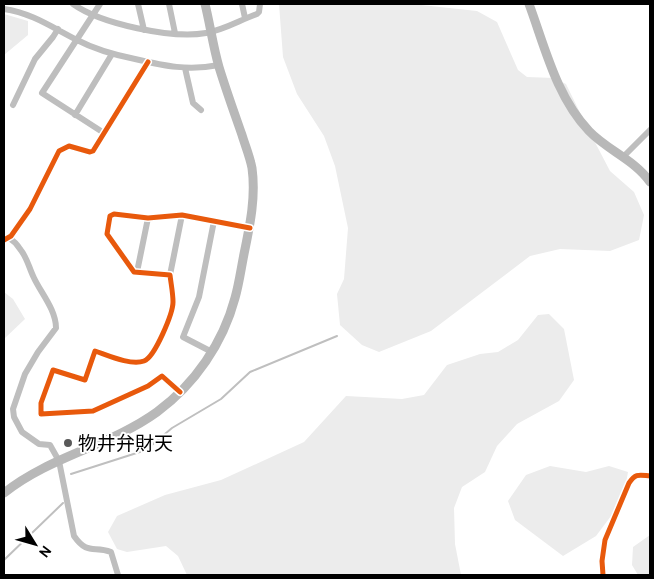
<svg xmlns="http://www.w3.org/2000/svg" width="654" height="579" viewBox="0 0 654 579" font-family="Cabin,'Noto Sans JP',sans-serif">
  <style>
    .green { fill: #ececec }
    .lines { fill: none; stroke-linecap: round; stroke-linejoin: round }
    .stream { stroke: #bfbfbf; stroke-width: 2 }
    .street { stroke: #bebebe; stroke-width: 6 }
    .secondary { stroke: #b8b8b8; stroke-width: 9 }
    .cycleway-casing { stroke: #fff; stroke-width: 8 }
    .cycleway { stroke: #e8590c; stroke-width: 5 }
    .poi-dot { fill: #595959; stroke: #fff; stroke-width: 2 }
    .labels { text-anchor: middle; stroke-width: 4; stroke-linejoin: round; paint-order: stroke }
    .poi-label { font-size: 19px; fill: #000; stroke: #fff; text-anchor: start }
  </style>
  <rect width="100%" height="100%" fill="#fff"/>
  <path class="green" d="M279 4H412L477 11 497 22 518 70 527 77 554 78 566 84 587 127 610 171 634 192 644 215 639 240 610 251 560 249 530 256 431 331 379 352 362 345 340 325 337 294 344 279 348 228 335 166 324 136 297 94 283 57Z
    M4 14 28 21V35L4 55Z
    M4 292 13 299 25 319 4 339Z
    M549 314 564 329 574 380 559 401 517 424 497 446 485 472 462 487 454 508 455 544 461 575H187L178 556 166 546 127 552 117 549 108 532 117 516 165 495 221 480 304 442 346 396 402 399 424 395 447 365 480 354 498 352 518 340 538 315Z
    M550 466 586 472 609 466 628 472 623 500 596 536 563 556 515 520 508 501 526 475Z
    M650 535V575H638L632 565 633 547Z"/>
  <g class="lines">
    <path class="stream" d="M71 474 146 450 172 428 221 399 250 372 337 336
      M4 560 63 503"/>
    <path class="street" d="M73 4C101 24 172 39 206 33 224 30 240 20 257 14L259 12 260 4
      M100 4 42 93 104 133
      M138 4 144 30
      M169 4 175 33
      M242 4 245 18
      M4 9C32 13 53 28 77 40 96 50 115 55 135 59 165 66 188 71 219 65
      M185 68 193 103 201 110
      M13 105 35 59 53 37 58 29
      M75 115 112 54
      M623 157 650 130
      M9 238C14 241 17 244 20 249 27 257 29 268 34 278 41 293 56 310 56 328L38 352 25 374 13 409 14 417 22 432 39 444 50 445 59 461 74 536C88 556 94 545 111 552L118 575
      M4 240 11 236 30 209 59 151 69 146 90 152 93 151 148 62
      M137 272 148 218
      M170 275 182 215
      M212 352 183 337 199 297 214 221
      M180 392 162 376 148 386 93 411 41 414V403L53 370 85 380 95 351C107 355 131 366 144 361 155 357 173 313 173 302 173 293 171 284 170 275L134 272 107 234 110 216 114 214 148 218 182 215 250 228
      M603 575 602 561 605 540 629 483C636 473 639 475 650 476"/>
    <path class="secondary" d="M529 4C545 47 556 96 589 131 607 150 635 160 650 182
      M4 493C50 456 110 446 157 412 195 384 223 343 235 298 239 284 241 269 244 254 250 225 256 197 252 168 250 157 245 145 242 135 234 112 226 90 219 67 213 46 210 24 205 4"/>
    <defs>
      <path id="cycleway" d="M4 240 11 236 30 209 59 151 69 146 90 152 93 151 148 62
        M180 392 162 376 148 386 93 411 41 414V403L53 370 85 380 95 351C107 355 131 366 144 361 155 357 173 313 173 302 173 293 171 284 170 275L134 272 107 234 110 216 114 214 148 218 182 215 250 228
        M603 575 602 561 605 540 629 483C636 473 639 475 650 476"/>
    </defs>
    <use href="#cycleway" class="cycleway-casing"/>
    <use href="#cycleway" class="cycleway"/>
  </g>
  <circle class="poi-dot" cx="68" cy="443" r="5"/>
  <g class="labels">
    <g class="poi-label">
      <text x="78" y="450">物井弁財天</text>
    </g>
  </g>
  <rect width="654" height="579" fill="none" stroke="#000000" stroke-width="10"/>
  <g transform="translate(35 544) rotate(127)" stroke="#ffffff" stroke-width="4" paint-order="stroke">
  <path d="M0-4L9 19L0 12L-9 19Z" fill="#000000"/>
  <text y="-8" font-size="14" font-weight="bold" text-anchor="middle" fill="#000000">N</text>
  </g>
</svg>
